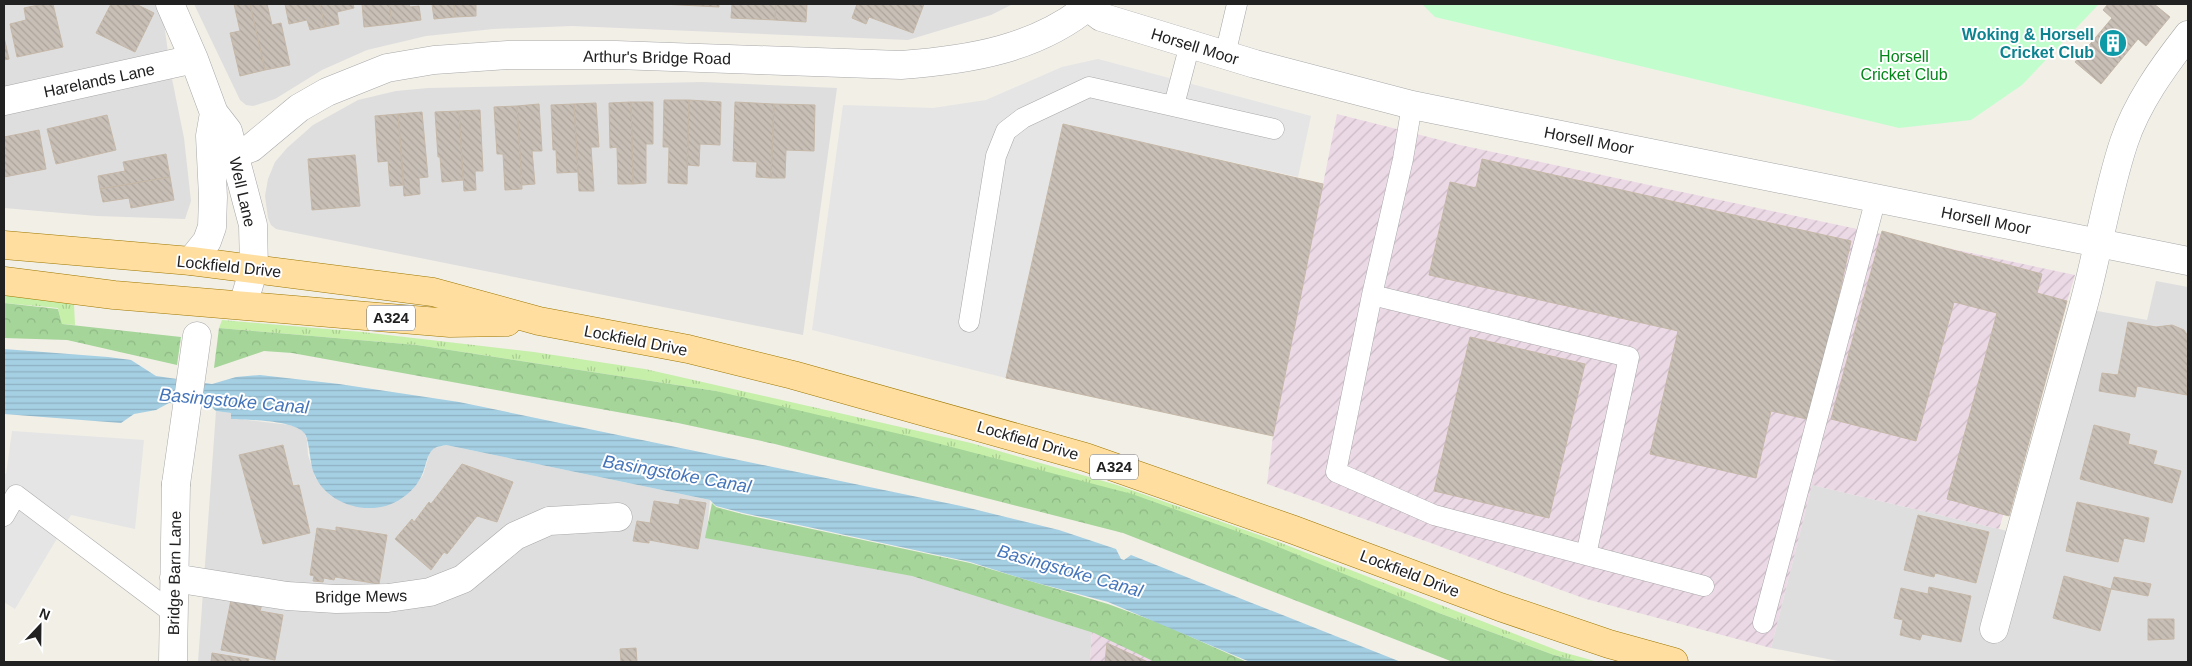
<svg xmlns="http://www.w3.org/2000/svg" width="2192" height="666" viewBox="0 0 2192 666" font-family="Helvetica,sans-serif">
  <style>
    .residential { fill: #dfdede }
    .industrial { fill: url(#industrial-furrows) }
    .grass { fill: url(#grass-tufts) }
    .forest { fill: url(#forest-crowns) }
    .park { fill: #c2fecd }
    .parking { fill: #e5e5e5 }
    .water { fill: url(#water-rules) }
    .building { fill: url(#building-back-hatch); stroke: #c5b8a8 }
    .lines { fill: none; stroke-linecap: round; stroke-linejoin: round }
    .service-casing { stroke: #a8a8a8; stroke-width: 21 }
    .pedestrian-casing { stroke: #a8a8a8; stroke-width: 29 }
    .minor-casing { stroke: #a8a8a8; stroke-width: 29 }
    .primary-casing { stroke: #9e7800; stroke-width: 29 }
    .service { stroke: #fff; stroke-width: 20 }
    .pedestrian { stroke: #fff; stroke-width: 28 }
    .minor { stroke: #fff; stroke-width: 28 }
    .primary { stroke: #ffde9f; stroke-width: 28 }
    .labels { text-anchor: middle; stroke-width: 4; stroke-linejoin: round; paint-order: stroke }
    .shield { fill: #fff; stroke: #646464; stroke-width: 1 }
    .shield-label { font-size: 15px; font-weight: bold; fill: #212121 }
    .culture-label { font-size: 16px; font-weight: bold; fill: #0d838f; stroke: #fff; text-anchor: end }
    .street-label { font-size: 16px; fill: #212121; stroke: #fff }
    .park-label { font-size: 16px; fill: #04861a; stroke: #fff }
    .water-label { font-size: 18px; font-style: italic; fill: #4474ba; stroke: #fff }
  </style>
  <defs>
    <pattern id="industrial-furrows" width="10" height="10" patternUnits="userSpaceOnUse" patternTransform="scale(1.25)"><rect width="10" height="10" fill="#ecd9e6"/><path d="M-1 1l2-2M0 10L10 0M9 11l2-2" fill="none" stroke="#cabac5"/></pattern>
    <pattern id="grass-tufts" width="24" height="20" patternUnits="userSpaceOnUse" patternTransform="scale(1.25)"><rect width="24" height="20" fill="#c6efaa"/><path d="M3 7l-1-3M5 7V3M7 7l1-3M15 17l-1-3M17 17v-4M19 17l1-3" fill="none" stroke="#aacd92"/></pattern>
    <pattern id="forest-crowns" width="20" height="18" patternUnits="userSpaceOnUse" patternTransform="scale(1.25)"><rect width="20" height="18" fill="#a5d599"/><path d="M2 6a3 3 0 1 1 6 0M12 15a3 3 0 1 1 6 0" fill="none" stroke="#8eb784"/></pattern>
    <pattern id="water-rules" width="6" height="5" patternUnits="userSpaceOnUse" patternTransform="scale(1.25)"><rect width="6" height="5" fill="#a5cfe3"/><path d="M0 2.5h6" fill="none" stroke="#8eb1c2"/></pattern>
    <pattern id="building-back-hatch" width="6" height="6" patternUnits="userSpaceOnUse" patternTransform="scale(1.25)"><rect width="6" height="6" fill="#c8bfb6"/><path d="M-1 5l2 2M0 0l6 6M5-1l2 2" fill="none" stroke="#aca49c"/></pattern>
  </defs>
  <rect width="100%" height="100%" fill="#f2efe7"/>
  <path class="residential" d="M4 4H157L163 16 171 74 184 138 191 201 185 219 97 216 4 208Z
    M194 4H1013L991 15 908 40 572 26 493 29 426 36 367 50 322 70 275 99 253 106 246 105 240 100Z
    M702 82 837 88 803 335 276 229 271 225 268 218 265 196 268 179 275 162 287 148 313 125 358 100 396 91 428 88Z
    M2156 281 2188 287V662H1843L1771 648 1812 485 2033 537 2092 310 2147 320Z
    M216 411 231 413V418L290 425 298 428 304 432 307 440 308 455 315 477 321 485 412 490 423 475 430 452 434 448 446 445 710 500 707 530 913 575 1092 630 1090 662H198Z"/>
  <path class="industrial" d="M1337 114 1460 145 2075 275 1999 529 1812 485 1771 648 1586 599 1267 484 1273 436Z
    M1092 630 1157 662H1090Z"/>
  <path class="grass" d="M4 295 74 304 75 325 62 324 58 308 4 303Z
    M222 320 362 332 534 352 645 369 971 443 1117 485 1276 541 1559 651 1598 662H1581L1554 655 1439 613 716 391 417 345 219 328Z"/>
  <path class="forest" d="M4 303 58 309 62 324 181 337 177 365 67 340 4 338Z
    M219 328 417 345 716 391 917 438 1132 494 1264 541 1439 613 1554 655 1581 662H1453L1123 533 775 444 678 423 292 353 264 351 214 368Z
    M712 503 716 507 742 514 970 563 1108 604 1162 624 1247 662H1155L1094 633 912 576 705 538Z"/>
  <path class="park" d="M1422 4H2099L2022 85 1971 120 1899 128 1435 17Z"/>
  <path class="parking" d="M1098 59 1311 116 1298 177 1063 124 1006 378 812 330 843 105 933 108 986 100 1062 67Z
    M12 431 144 440 135 529 71 515 15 609 4 602V473L6 474Z"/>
  <path class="water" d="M4 349 108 357 131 360 156 376 212 384 236 377 260 375 339 384 459 402 961 506 1059 530 1116 549 1121 559 1124 560 1131 555 1401 662H1250L1108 602 1030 581 970 562 743 513 716 506 710 500 446 445C443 446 438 446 435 448 427 452 426 467 422 475 418 484 411 492 402 498 373 519 325 506 313 471 310 461 309 440 305 434 295 420 248 420 231 419V413L216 411 210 406 169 403 156 410 134 414 121 423 4 414Z"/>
  <path class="building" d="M43 4H53L63 47 17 57 10 24 26 20 24 8Z
    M111 4H136L154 13 135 52 96 33Z
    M234 4H250L265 70 240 76 230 33 240 31Z
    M250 4H267L272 25 281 23 290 65 265 70Z
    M285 4H320L325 27 310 30 307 20 289 24Z
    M320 4H353L354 8 337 12 339 24 325 27Z
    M362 4H389L392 24 364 27Z
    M389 4H409L410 7 419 6 421 20 392 24Z
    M432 4H454L455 17 434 19Z
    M454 4H476V16L455 17Z
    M661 4H719V7Z
    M732 4H776L775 20 731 18Z
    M776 4H807L806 22 775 20Z
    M857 4H924L913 33 869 17 866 24 852 18Z
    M2108 4H2154L2170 17 2146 46 2138 39 2101 84 2075 62 2112 18 2103 10Z
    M4 37 9 59 4 60Z
    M664 100H689L687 184 668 183 669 147H663Z
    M689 100 721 102 720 145 700 144 699 166 687 165Z
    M631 102H653V144H646V183L633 184Z
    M631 102 633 184H618L617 147 610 148 609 103Z
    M735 102 774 104 771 178 756 177 757 162 733 161Z
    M596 103 599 147H591L594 191H579L574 104Z
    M539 104 542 151H532L535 184 522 185 517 106Z
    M574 104 578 172 557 173 556 150H553L551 105Z
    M774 104 815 105 814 151 786 150 785 178H771Z
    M517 106 522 189 505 190 503 154H497L494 107Z
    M480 110 483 171H475L476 190 464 191 459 111Z
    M459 111 463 180 442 182 440 157H438L435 112Z
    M422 112 428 177 419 178 420 194 404 196 398 114Z
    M398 114 404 185 390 186 388 161 378 162 375 116Z
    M107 115 116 150 56 164 47 129Z
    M1063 124 1323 184 1273 436 1006 378Z
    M39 130 46 169 4 177V137Z
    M166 154 170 177 100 189 98 176 125 171 123 162Z
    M355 155 360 206 312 210 308 159Z
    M1482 159 1851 241 1811 420 1771 411 1756 478 1650 454 1678 331 1429 275 1450 182 1476 188Z
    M170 177 174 200 131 208 129 198 103 202 100 189Z
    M1882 231 2042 274 2037 293 2067 301 2009 516 1947 499 1997 313 1954 302 1916 441 1831 419Z
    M2128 322 2156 327 2172 325 2184 330 2188 336 2187 395 2137 386 2135 397 2099 391 2102 373 2118 375Z
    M1470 337 1585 364 1549 518 1434 491Z
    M2094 425 2130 434 2128 444 2157 451 2153 464 2181 471 2172 503 2080 479Z
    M283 445 293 486 299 485 310 533 263 544 239 455Z
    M462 464 513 482 497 522 477 516 447 554 444 552 431 570 395 539 412 519 414 522 429 502 431 504Z
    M680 499 706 503 698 549 649 540V543L633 541 637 521 650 523 654 501 679 505Z
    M2077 502 2149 518 2144 542 2124 538 2118 562 2066 551Z
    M1918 515 1989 532 1976 583 1935 573 1934 577 1904 570Z
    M336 527 387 535 379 584 335 577 334 580 324 578 323 582 313 581 314 576 310 575 317 528 336 531Z
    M2064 576 2111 589 2100 631 2053 618Z
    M2114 577 2151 584 2148 596 2111 589Z
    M1929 587 1971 596 1961 642 1922 634 1920 640 1900 635 1903 620 1894 618 1901 588 1928 594Z
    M231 600 262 604 260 611 283 615 275 660 221 650Z
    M2148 619H2174V639L2148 640Z
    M1107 643 1148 662H1105Z
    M636 648 637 662H621L620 649Z
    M212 653 249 659 248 662H211Z"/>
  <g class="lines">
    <defs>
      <path id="service" d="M1225 55 1237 4
        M1174 105 1190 44
        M1412 105 1403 159 1372 295 1336 472 1434 515 1704 586
        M1372 295 1629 357 1586 555
        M969 322 996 156 1006 131 1023 118 1089 87 1274 129
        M4 516 16 495 173 613
        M1763 623 1876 198"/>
      <path id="pedestrian" d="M176 484 197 336"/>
      <path id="minor" d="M170 4 194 59 214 113 228 131 253 225 254 268 243 305
        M1088 7 1101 17 1255 64 1412 105 2188 261
        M4 101 194 59
        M235 154 251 148 299 108 327 92 387 68 434 60 508 55H616L901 65C969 60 1038 49 1091 4
        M191 261 207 241 212 227 213 197 210 136 214 113
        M174 578 287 596 336 599 388 598 430 592 463 579 515 536 549 521 618 517
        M1994 629C2023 522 2053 414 2083 307 2098 253 2106 196 2124 142 2137 103 2163 67 2188 35
        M173 662 176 484"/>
      <path id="primary" d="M4 245 191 261 433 292 539 321 688 349 793 375 1085 457 1294 530 1500 607 1609 644 1674 662
        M4 281 114 295 450 323 507 322"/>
    </defs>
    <use href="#service" class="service-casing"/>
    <use href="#pedestrian" class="pedestrian-casing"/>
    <use href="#minor" class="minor-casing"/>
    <use href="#primary" class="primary-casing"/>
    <use href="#service" class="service"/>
    <use href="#pedestrian" class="pedestrian"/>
    <use href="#minor" class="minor"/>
    <use href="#primary" class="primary"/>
  </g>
  <defs>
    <symbol id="building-disc" viewBox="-11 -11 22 22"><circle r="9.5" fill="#0f9aa8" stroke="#fff"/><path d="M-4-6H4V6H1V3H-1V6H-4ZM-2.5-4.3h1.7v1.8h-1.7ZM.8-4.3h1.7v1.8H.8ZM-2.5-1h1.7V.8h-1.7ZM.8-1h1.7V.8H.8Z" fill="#fff"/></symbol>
  </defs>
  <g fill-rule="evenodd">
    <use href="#building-disc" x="2097" y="27" width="32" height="32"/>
  </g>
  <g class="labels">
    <g class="shield">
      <rect x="367" y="305.5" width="48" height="25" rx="4"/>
      <rect x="1090" y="454.5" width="48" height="25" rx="4"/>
    </g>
    <g class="shield-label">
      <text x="391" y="323">A324</text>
      <text x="1114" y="472">A324</text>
    </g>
    <g class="culture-label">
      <text x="2094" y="40">Woking &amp; Horsell<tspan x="2094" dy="18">Cricket Club</tspan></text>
    </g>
    <g class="street-label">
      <text transform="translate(1195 46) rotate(17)" y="6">Horsell Moor</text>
      <text transform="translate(657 57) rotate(1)" y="6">Arthur's Bridge Road</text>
      <text transform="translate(99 80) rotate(-12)" y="6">Harelands Lane</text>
      <text transform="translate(1589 140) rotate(11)" y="6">Horsell Moor</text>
      <text transform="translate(243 192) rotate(77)" y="6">Well Lane</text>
      <text transform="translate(1986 220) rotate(11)" y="6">Horsell Moor</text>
      <text transform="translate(229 266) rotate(6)" y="6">Lockfield Drive</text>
      <text transform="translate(636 340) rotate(11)" y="6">Lockfield Drive</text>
      <text transform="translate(1028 440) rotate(16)" y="6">Lockfield Drive</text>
      <text transform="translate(174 573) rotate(-89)" y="6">Bridge Barn Lane</text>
      <text transform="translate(1410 573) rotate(21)" y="6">Lockfield Drive</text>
      <text transform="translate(361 596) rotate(-1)" y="6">Bridge Mews</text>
    </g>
    <g class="park-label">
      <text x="1904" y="62">Horsell<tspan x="1904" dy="18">Cricket Club</tspan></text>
    </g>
    <g class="water-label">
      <text transform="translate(234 401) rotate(5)" y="6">Basingstoke Canal</text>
      <text transform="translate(677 474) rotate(10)" y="6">Basingstoke Canal</text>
      <text transform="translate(1070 571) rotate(16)" y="6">Basingstoke Canal</text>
    </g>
  </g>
  <rect width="2192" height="666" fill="none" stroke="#212121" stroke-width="10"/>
  <g transform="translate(40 626) rotate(22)" stroke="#ffffff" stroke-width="4" paint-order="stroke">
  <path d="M0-4L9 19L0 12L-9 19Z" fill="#212121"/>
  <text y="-8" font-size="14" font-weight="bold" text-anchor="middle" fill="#212121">N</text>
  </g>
</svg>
